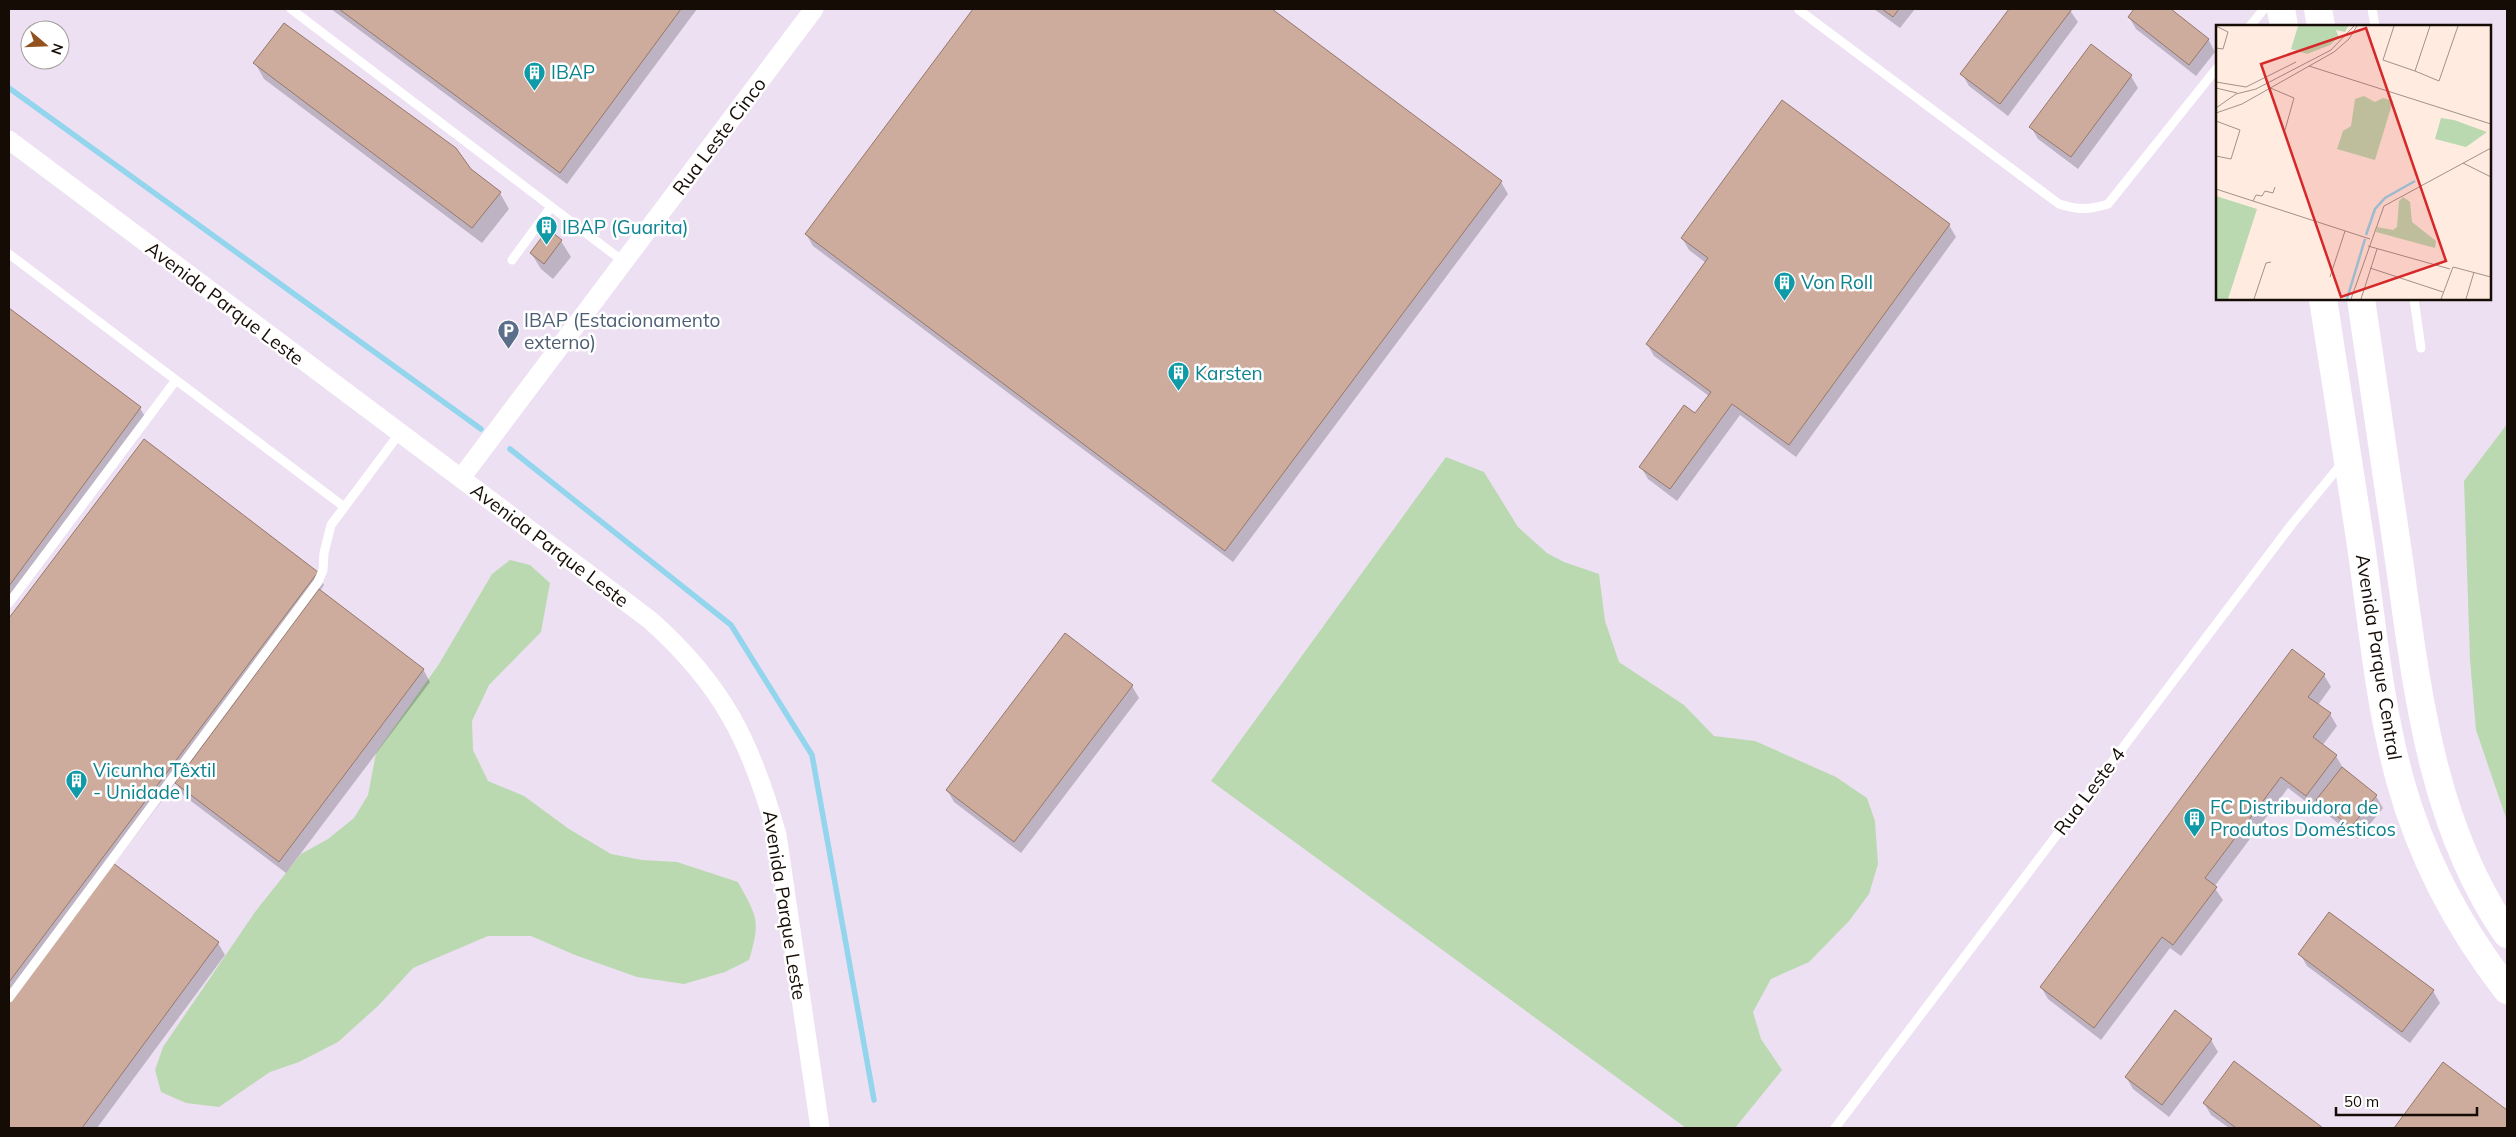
<svg xmlns="http://www.w3.org/2000/svg" width="2516" height="1137" viewBox="0 0 2516 1137" font-family="Mulish,sans-serif">
  <style>
    .industrial { fill: #eee0f3; fill-rule: evenodd }
    .green { fill: #bad9b1 }
    .shadow { fill: #0003 }
    .lines { fill: none; stroke-linecap: round; stroke-linejoin: round }
    .stream { stroke: #92d5ed; stroke-width: 5.5 }
    .building { fill: #cdac9e; stroke: #96776a }
    .service { stroke: #fff; stroke-width: 9 }
    .minor { stroke: #fff; stroke-width: 19 }
    .primary { stroke: #fff; stroke-width: 28 }
    .labels { text-anchor: middle; stroke-width: 5; stroke-linejoin: round; paint-order: stroke }
    .culture-label { font-size: 19px; fill: #0d838f; stroke: #fff; text-anchor: start }
    .street-label { font-size: 19px; fill: #160c06; stroke: #fff }
    .service-label { font-size: 19px; fill: #4e5e75; stroke: #fff; text-anchor: start }
    .inset-river { fill: none; stroke: #92d5ed; stroke-width: 2.5 }
    .inset-road { fill: none; stroke: #a29289; stroke-width: 1 }
    .view { fill: #d62828; fill-opacity: 0.15; stroke: #d62828; stroke-width: 2.5 }
    .inset-edge { fill: none; stroke: #160c06; stroke-width: 2.5 }
  </style>
  <rect width="100%" height="100%" fill="#ffebe0"/>
  <path class="industrial" d="M9 9H2507V1128H9ZM2217 26H2490V299H2217ZM30 30H60V60H30Z"/>
  <path class="green" d="M2507 424V821L2476 730 2470 660 2464 481Z
    M1446 457 1484 472 1518 527 1547 553 1564 562 1599 574 1605 621 1619 662 1684 705 1714 736 1755 741 1836 777 1867 798 1875 821 1878 864 1869 894 1849 921 1809 962 1771 979 1753 1012 1761 1039 1782 1070 1735 1128H1686L1211 781Z
    M510 560 530 565 550 583 541 632 489 685 472 721 473 750 488 781 524 796 569 829 611 854 642 860 677 862 738 882C757 917 761 920 749 960L725 972 684 984 637 977 575 955 531 936H488L413 968 379 1005 338 1042 299 1062 270 1072 219 1107 186 1103 161 1092 155 1070 163 1047 255 912 301 854 328 839 354 818 368 795 376 753 439 664 492 574Z"/>
  <path class="shadow" d="M331 9H697L567 184Z
    M975 9H1270L1501 182 1508 194 1233 562 813 246 806 234Z
    M1874 9H1915L1900 28Z
    M2011 9H2069L2078 22 2008 116 1969 86 1962 74Z
    M2135 9H2169L2208 39 2215 52 2196 76 2136 29 2129 17Z
    M255 63 500 193 509 209 482 243 264 79Z
    M2131 76 2138 88 2078 169 2038 139 2031 127Z
    M1949 225 1956 237 1796 457 1740 415 1677 501 1648 479 1641 467 1695 415 1709 396 1654 356 1647 344 1706 263 1689 250 1682 238Z
    M561 241 571 257 553 279 541 269 531 253Z
    M9 309 140 408 147 420 9 607Z
    M144 441 317 573 324 585 320 591 423 669 430 682 286 873 183 795 176 782 113 865 218 943 225 955 97 1128H9V620Z
    M1065 635 1132 686 1139 698 1021 853 954 802 947 790Z
    M2324 675 2331 687 2318 705 2330 714 2337 726 2322 746 2336 756 2343 768 2376 796 2383 808 2358 839 2324 812 2318 801 2313 807 2288 788 2214 887 2223 900 2181 956 2170 948 2101 1040 2048 999 2041 987Z
    M2300 954 2433 991 2440 1003 2410 1043 2307 966Z
    M2211 1040 2218 1052 2169 1117 2133 1089 2126 1077Z
    M2234 1063 2321 1128H2229L2211 1115 2204 1103Z
    M2443 1064 2507 1111V1128H2396Z"/>
  <g class="lines">
    <path class="stream" d="M9 88 481 429
      M510 449 731 625 812 755 874 1100"/>
  </g>
  <path class="building" d="M339 9H681L560 173Z
    M973 9H1272L1502 181 1225 551 805 234Z
    M1882 9H1899L1893 17Z
    M2009 9H2072L2000 104 1960 74Z
    M2134 9H2171L2209 39 2189 65 2128 17Z
    M284 23 456 148 471 169 501 192 472 228 253 63Z
    M2091 44 2132 75 2071 157 2029 127Z
    M1782 100 1950 224 1789 445 1732 404 1670 489 1639 467 1684 405 1695 413 1711 392 1646 344 1708 258 1681 238Z
    M548 229 562 240 544 264 530 253Z
    M9 308 141 407 9 586Z
    M144 439 318 572 9 982V618Z
    M319 589 424 669 279 862 175 783Z
    M1065 633 1133 685 1014 842 946 790Z
    M2292 649 2325 674 2308 697 2331 713 2313 737 2337 755 2306 796 2281 777 2205 878 2217 887 2173 945 2162 937 2094 1028 2040 987Z
    M2342 767 2377 795 2351 827 2316 800Z
    M113 863 219 942 82 1128H9V1004Z
    M2329 912 2434 990 2402 1032 2298 954Z
    M2175 1010 2212 1039 2162 1105 2125 1077Z
    M2234 1061 2323 1128H2236L2203 1103Z
    M2443 1062 2507 1110V1128H2394Z"/>
  <g class="lines">
    <path class="service" d="M291 9 624 262
      M2372 9 2375 26
      M1799 10 2059 204C2077 210 2089 210 2108 204L2217 68
      M2250 26 2264 9
      M9 254 343 506
      M512 260 551 207
      M2414 299 2421 348
      M9 603 176 380
      M9 998 318 582 323 570 324 553 331 525 399 434
      M1835 1128 2292 524 2343 462"/>
    <path class="minor" d="M9 140 650 620C723 685 751 742 777 835L820 1128
      M461 478 814 9"/>
    <path class="primary" d="M2281 9 2284 26
      M2318 9 2321 26
      M2323 299C2335 381 2349 463 2361 545 2372 623 2379 704 2400 780 2421 856 2459 928 2507 990
      M2361 299C2374 386 2386 473 2399 560 2417 689 2431 824 2507 934"/>
  </g>
  <defs>
    <symbol id="building-pin" viewBox="-11 -11 22 30"><path d="M0 17L-7.5 6A9.5 9.5 0 1 1 7.5 6Z" fill="#0f9aa8" stroke="#fff"/><path d="M-4-6H4V6H1V3H-1V6H-4ZM-2.5-4.3h1.7v1.8h-1.7ZM.8-4.3h1.7v1.8H.8ZM-2.5-1h1.7V.8h-1.7ZM.8-1h1.7V.8H.8Z" fill="#fff"/></symbol>
    <symbol id="parking-pin" viewBox="-11 -11 22 30"><path d="M0 17L-7.5 6A9.5 9.5 0 1 1 7.5 6Z" fill="#5c6f8a" stroke="#fff"/><path d="M-3.5-5.5H1a3.5 3.5 0 0 1 0 7H-1V5.5H-3.5ZM-1-3.4V-.6H.8a1.4 1.4 0 0 0 0-2.8Z" fill="#fff"/></symbol>
  </defs>
  <g fill-rule="evenodd">
    <use href="#building-pin" x="522" y="60" width="25" height="34"/>
    <use href="#building-pin" x="534" y="214" width="25" height="34"/>
    <use href="#building-pin" x="1772" y="270" width="25" height="34"/>
    <use href="#parking-pin" x="496" y="318" width="25" height="34"/>
    <use href="#building-pin" x="1166" y="360" width="25" height="34"/>
    <use href="#building-pin" x="64" y="768" width="25" height="34"/>
    <use href="#building-pin" x="2182" y="806" width="25" height="34"/>
  </g>
  <g class="labels">
    <g class="culture-label">
      <text x="551" y="79">IBAP</text>
      <text x="562" y="234">IBAP (Guarita)</text>
      <text x="1801" y="289">Von Roll</text>
      <text x="1195" y="380">Karsten</text>
      <text x="93" y="777">Vicunha Têxtil<tspan x="93" dy="22">- Unidade I</tspan></text>
      <text x="2210" y="814">FC Distribuidora de<tspan x="2210" dy="22">Produtos Domésticos</tspan></text>
    </g>
    <g class="street-label">
      <text transform="translate(719 136) rotate(-53)" y="7">Rua Leste Cinco</text>
      <text transform="translate(225 303) rotate(37)" y="7">Avenida Parque Leste</text>
      <text transform="translate(550 545) rotate(37)" y="7">Avenida Parque Leste</text>
      <text transform="translate(2379 657) rotate(81)" y="7">Avenida Parque Central</text>
      <text transform="translate(2089 791) rotate(-53)" y="7">Rua Leste 4</text>
      <text transform="translate(785 905) rotate(81)" y="7">Avenida Parque Leste</text>
    </g>
    <g class="service-label">
      <text x="524" y="327">IBAP (Estacionamento<tspan x="524" dy="22">externo)</tspan></text>
    </g>
  </g>
  <g transform="translate(2216 25)">
    <rect width="275" height="275" fill="#ffebe0"/>
    <path d="M82 1H132L129 7 120 5 123 12 114 20 91 29 75 24ZM148 71 159 77 167 73 177 76 159 135 121 124 127 106 135 101 139 74ZM225 93 238 95 271 107 250 122 219 114ZM0 171 41 184 12 274H0ZM187 172 194 177 196 197 220 216 219 223 160 207 161 202 177 205 181 202 183 176Z" fill="#bad9b1"/>
    <path class="inset-river" d="M150 210 159 184 169 173 199 156M131 274 149 214"/>
    <path class="inset-road" d="M0 1 12 7 7 24 0 23M178 1 167 35 199 46M214 1 199 46 223 56 242 1M93 41 275 99M0 57 30 62 80 37M52 62 78 73 69 105M0 63 21 68M0 83 20 69 40 64 115 25 138 1M0 88 26 79 118 27 133 14 141 1M0 96 24 105 15 134 0 131M247 138 275 152M0 164 154 214M37 176 40 170 46 171 49 166 57 168 59 162M152 221 234 244M154 243 227 267M114 252 129 206M38 274 50 238 55 237M135 274 168 181 275 123M145 274 161 224M225 274 237 242 275 252M250 274 258 247"/>
    <path class="view" d="M150 3 230 236 125 272 45 39Z"/>
    <rect width="275" height="275" class="inset-edge"/>
  </g>
  <rect width="2516" height="1137" fill="none" stroke="#160c06" stroke-width="20"/>
  <g transform="translate(45 45) rotate(109)"><circle r="24" fill="#ffffff" stroke="#a29e9b"/>
  <path d="M0-4L9 19L0 12L-9 19Z" fill="#92511d"/>
  <text y="-8" font-size="14" font-weight="bold" text-anchor="middle" fill="#160c06">N</text>
  </g>
  <path d="M2336 1107v8h141v-8" fill="none" stroke="#160c06" stroke-width="2.5"/>
  <text x="2344" y="1107" font-size="15" fill="#160c06" stroke="#ffffff" stroke-width="4" paint-order="stroke">50 m</text>
</svg>
